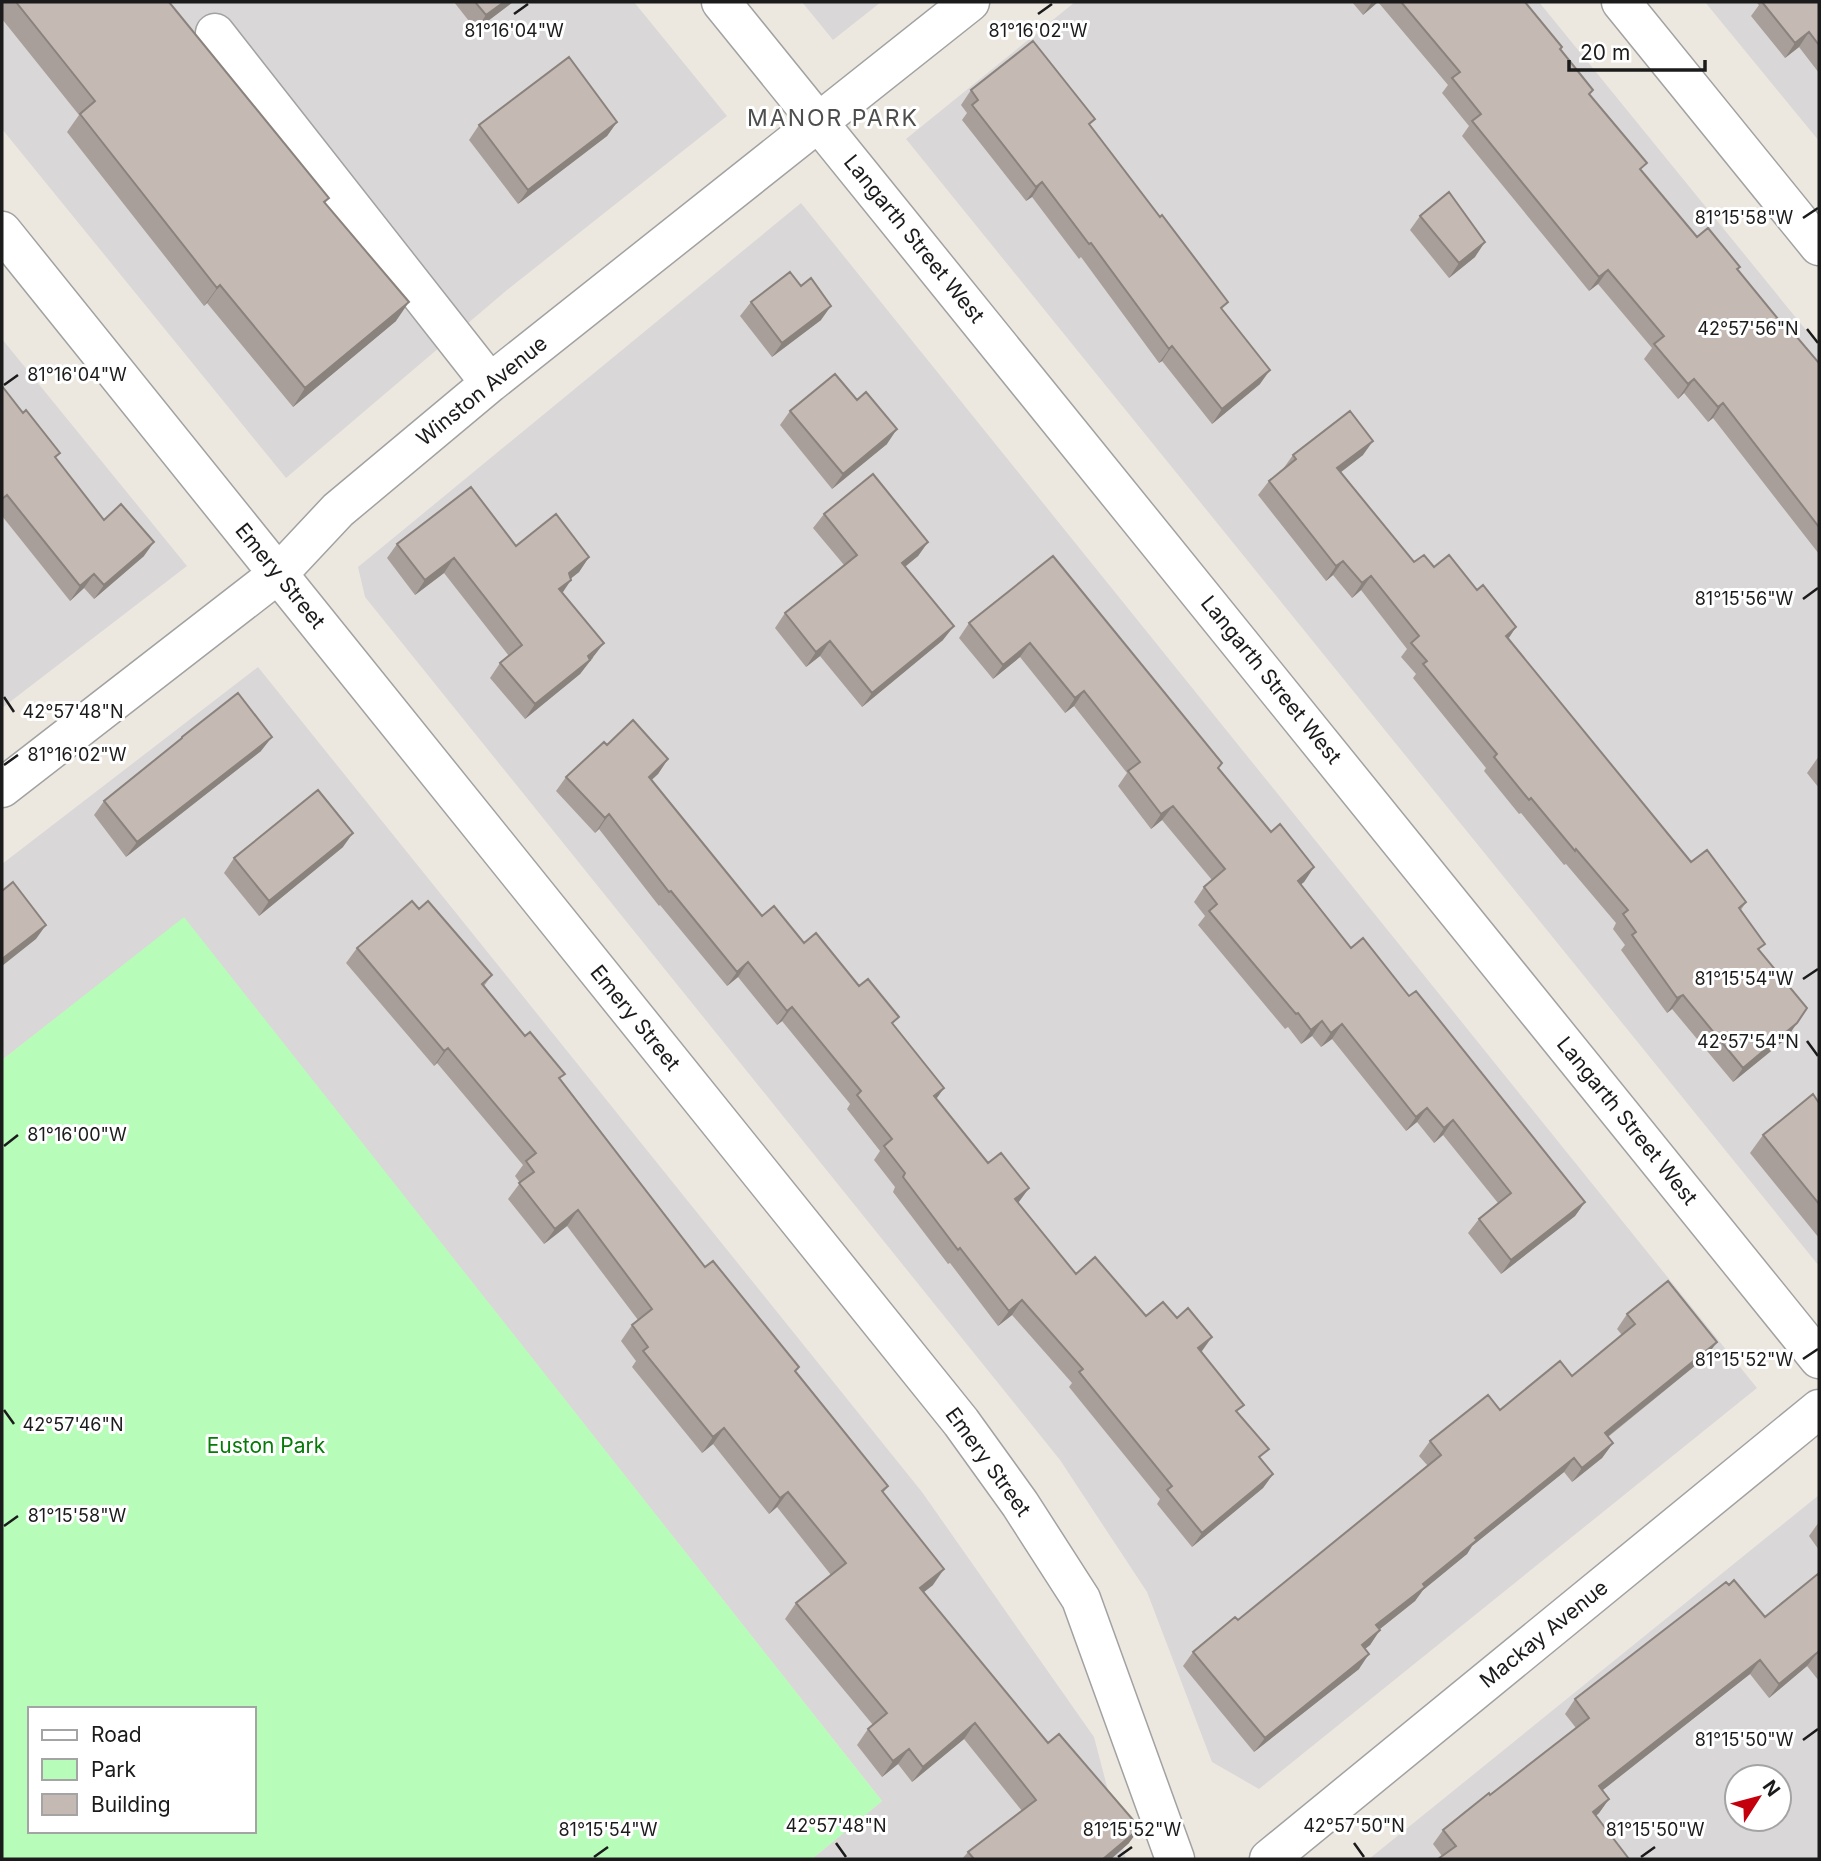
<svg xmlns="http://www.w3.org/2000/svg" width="1821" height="1861" viewBox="0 0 1821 1861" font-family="Inter,sans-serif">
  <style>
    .residential { fill: #d9d7d8; fill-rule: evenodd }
    .park { fill: #b8fcb9; fill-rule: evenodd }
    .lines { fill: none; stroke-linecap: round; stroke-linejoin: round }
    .minor-casing { stroke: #a2a2a2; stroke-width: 41 }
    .minor { stroke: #fff; stroke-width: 38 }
    .wall { fill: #a99f9a }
    .shaded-wall { fill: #8a827d }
    .building { fill: #c5b9b3; stroke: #8a827d; stroke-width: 2 }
    .ticks { fill: none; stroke: #1b1b1b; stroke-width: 2.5 }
    .labels { text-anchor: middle; stroke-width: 6; stroke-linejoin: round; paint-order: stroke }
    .street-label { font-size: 21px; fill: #1b1b1b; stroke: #fff }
    .park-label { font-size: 21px; fill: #067b08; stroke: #fff }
    .neighbourhood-label { font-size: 23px; letter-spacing: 2px; fill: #4e4e4e; stroke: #fff }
    .ticks-label { font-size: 18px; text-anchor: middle; fill: #1b1b1b; stroke: #fff; stroke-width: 6; stroke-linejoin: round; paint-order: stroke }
  </style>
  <rect width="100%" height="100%" fill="#ede8df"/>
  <path class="residential" d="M2 2H634L727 116 507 290 286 478 2 129Z
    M802 2H881L833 40Z
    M1075 2H1539L1819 346V1266L906 139Z
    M1705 2H1819V141Z
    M801 203 1757 1388 1259 1789 1212 1762 1147 1592 1060 1460 365 597 358 567Z
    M2 339 187 566 2 708Z
    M258 667 922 1492 1094 1737 1126 1859H812L882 1801 184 918 2 1060V864Z
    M1819 1495V1859H1369ZM1737 1777H1779V1819H1737Z"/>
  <path class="park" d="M184 917 882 1801 812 1859H2V1060ZM30 1709H254V1831H30Z"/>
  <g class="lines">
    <defs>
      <path id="minor" d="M721 2 1819 1359
        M1621 2 1819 246
        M215 33 490 383
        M2 231 961 1422 1020 1504 1081 1599 1175 1859
        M2 788 278 574 338 510 490 383 970 2
        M1269 1859 1819 1409"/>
    </defs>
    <use href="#minor" class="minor-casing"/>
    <use href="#minor" class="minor"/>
  </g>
  <path class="wall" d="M2 2H169L329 198 325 203 396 321 293 407 207 303 204 306 67 132 79 115 2 19Z
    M454 2H513L476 30Z
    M1352 2H1378L1363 15Z
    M1378 2H1525L1562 47 1561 49 1590 95 1641 171 1697 237 1738 270 1783 325 1819 363V554L1713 418 1708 422 1684 393 1678 399 1644 359 1652 348 1598 284 1589 291 1462 136 1469 126 1442 93 1448 85Z
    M1756 2H1819V73L1799 47 1785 58 1751 16 1759 5Z
    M971 90 1090 126 1223 310 1260 384 1212 424 1162 361 1159 363 1081 257 1079 259 1032 197 1026 201 962 120 967 113 961 105Z
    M617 122 607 136 518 204 469 140 479 125Z
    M1420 216 1475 257 1449 278 1410 230Z
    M801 286 821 320 772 357 740 316 751 302Z
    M2 386 56 459 104 520 144 556 94 599 84 588 70 601 2 516Z
    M790 411 887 444 832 489 780 425Z
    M1293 455H1363L1340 472 1414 562 1434 567 1477 590 1516 627 1508 639 1691 862 1746 902 1741 910 1760 951 1787 1038 1733 1082 1672 1009 1667 1013 1621 950 1625 945 1613 929 1616 923 1566 864 1564 865 1521 813 1519 814 1484 771 1486 768 1413 678 1416 674 1401 657 1407 649 1361 590 1352 598 1333 575 1326 581 1258 495 1269 481 1283 469Z
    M824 514 928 542 918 556 905 567 943 640 862 707 820 656 806 667 775 628 785 613 844 565 813 528Z
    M397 544 516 546 589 557 579 572 570 579 562 593 593 658 590 661 580 674 525 719 490 678 500 663 509 656 444 573 415 595 387 558Z
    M1053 556 1218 768 1271 832 1314 867 1304 882 1301 884 1351 948 1409 996 1585 1202 1575 1216 1501 1274 1468 1233 1479 1219 1498 1203 1443 1135 1434 1143 1417 1122 1406 1131 1332 1039 1321 1047 1312 1036 1301 1044 1288 1027 1285 1029 1198 925 1205 916 1194 902 1204 887 1212 880 1162 820 1151 829 1118 786 1127 773 1074 706 1065 713 1020 657 993 679 959 638 969 623Z
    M182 737 261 751 126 857 94 815 104 801 179 741Z
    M607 745 668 759 658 774 651 780 762 916 804 943 859 986 894 1025 944 1088 936 1099 988 1163 1029 1188 1018 1203 1076 1274 1146 1316 1201 1352 1238 1414 1261 1460 1273 1474 1263 1488 1192 1547 1157 1504 1160 1499 1069 1387 1072 1383 1012 1315 998 1326 950 1263 948 1264 893 1192 895 1187 874 1160 880 1151 847 1109 850 1104 782 1021 777 1025 738 977 727 986 660 905 659 906 599 829 595 833 556 791 566 777Z
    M1819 756V788L1807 773Z
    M343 847 259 916 224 873 234 858Z
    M419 909 492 975 484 986 561 1079 705 1267 796 1373 888 1486 883 1493 933 1585 923 1592 1129 1843 1111 1859H962L968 1852 1022 1811 964 1739 912 1782 898 1764 882 1777 857 1745 868 1729 873 1725 785 1619 796 1603 831 1575 777 1507 769 1514 713 1444 702 1453 632 1367 636 1361 621 1341 632 1325 638 1320 567 1226 544 1244 508 1199 520 1183 515 1176 523 1165 437 1063 434 1066 346 963 357 948Z
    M1819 1103V1238L1750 1153 1763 1135Z
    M1627 1314 1707 1356 1608 1437 1613 1443 1602 1458 1572 1482 1564 1472 1472 1546 1467 1554 1423 1590 1415 1601 1380 1629 1370 1645 1365 1649 1359 1669 1254 1752 1183 1666 1193 1652 1238 1620 1428 1466 1419 1456 1430 1441 1500 1410 1572 1376 1622 1335 1617 1329Z
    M1819 1522V1550L1809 1536Z
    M1819 1573V1681L1807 1666 1769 1698 1750 1674 1602 1790 1609 1799 1599 1813 1596 1816 1442 1856 1433 1844 1443 1830 1490 1795 1576 1728 1565 1714 1575 1699 1729 1585 1765 1617Z"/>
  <path class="shaded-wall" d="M504 2H513L476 30 486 15Z
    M1372 2H1378L1363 15Z
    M1809 32 1799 47 1785 58 1795 43Z
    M617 122 607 136 518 204 528 190Z
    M1042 182 1032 197 1026 201 1036 187Z
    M1485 242 1475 257 1449 278 1459 263Z
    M1608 270 1598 284 1589 291 1599 277Z
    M220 285 207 303 204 306 217 288Z
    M409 302 396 321 293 407 305 388Z
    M831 306 821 320 772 357 782 343Z
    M1172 346 1162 361 1159 363 1169 349Z
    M1270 370 1260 384 1212 424 1222 409Z
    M1694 379 1684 393 1678 399 1688 384Z
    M1723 403 1713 418 1708 422 1718 407Z
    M897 429 887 444 832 489 843 474Z
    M1373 441 1363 455 1327 483 1337 468Z
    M154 542 144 556 94 599 104 585Z
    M928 542 918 556 892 577 902 563Z
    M589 557 579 572 559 588 569 573Z
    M454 558 444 573 415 595 425 580Z
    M1343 561 1333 575 1326 581 1336 566Z
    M94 574 84 588 70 601 80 586Z
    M1371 576 1361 590 1352 598 1362 583Z
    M571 580 561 595 559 589Z
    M954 626 943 640 862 707 872 693Z
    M1516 627 1506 642V636Z
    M830 641 820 656 806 667 816 652Z
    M604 643 580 674 525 719 535 704Z
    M1030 643 1020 657 993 679 1003 665Z
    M1084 691 1074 706 1065 713 1075 698Z
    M272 737 261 751 126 857 137 842Z
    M668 759 658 774 639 792 649 777Z
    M1173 806 1162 820 1151 829 1161 814Z
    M609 814 599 829 595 833 605 818Z
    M353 833 343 847 259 916 269 901Z
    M1314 867 1304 882 1288 895 1298 881Z
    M46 925 36 939 2 966V959Z
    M748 962 738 977 727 986 737 972Z
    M1683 995 1672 1009 1667 1013 1677 998Z
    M792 1007 782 1021 777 1025 787 1011Z
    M1322 1021 1312 1036 1301 1044 1311 1030Z
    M1797 1023 1787 1038 1733 1082 1743 1068Z
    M1342 1024 1332 1039 1321 1047 1331 1033Z
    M448 1048 437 1063 434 1066 444 1051Z
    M944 1088 934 1102V1096Z
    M1427 1108 1417 1122 1406 1131 1416 1117Z
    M1453 1120 1443 1135 1434 1143 1444 1128Z
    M1029 1188 1018 1203 1015 1199Z
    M1585 1202 1575 1216 1501 1274 1511 1260Z
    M578 1210 567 1226 544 1244 555 1229Z
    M1022 1300 1012 1315 998 1326 1009 1311Z
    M1212 1337 1202 1351 1188 1363 1198 1348Z
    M1717 1342 1707 1356 1602 1441 1605 1433 1612 1427Z
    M724 1428 713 1444 702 1453 713 1437Z
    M1613 1443 1602 1458 1572 1482 1582 1468Z
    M1574 1458 1564 1472 1472 1546 1467 1554 1423 1590 1415 1601 1366 1640 1376 1625 1475 1538Z
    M1273 1474 1263 1488 1192 1547 1202 1533Z
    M788 1492 777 1507 769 1514 780 1498Z
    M944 1569 933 1585 909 1604 920 1588Z
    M1380 1630 1370 1645 1351 1660 1362 1645Z
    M1818 1652 1807 1666 1769 1698 1779 1684Z
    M1369 1654 1359 1669 1254 1752 1265 1738Z
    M1760 1660 1750 1674 1589 1801 1599 1786Z
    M975 1723 964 1739 912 1782 923 1767Z
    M909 1749 898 1764 882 1777 893 1761Z
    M1609 1799 1599 1813 1583 1826 1593 1812Z
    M1140 1828 1129 1843 1111 1859H1103Z"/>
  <path class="building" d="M16 2H169L329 198 324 202 409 302 305 388 220 285 217 288 80 114 95 101Z
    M475 2H504L486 15Z
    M1401 2H1525L1562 47 1560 49 1593 90 1589 94 1647 163 1640 169 1697 237 1708 228 1740 267 1737 269 1783 325 1785 323 1819 363V527L1723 403 1718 407 1694 379 1688 384 1654 344 1664 336 1608 270 1599 277 1472 121 1481 114 1452 78 1460 72Z
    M1762 2H1819V45L1809 32 1795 43Z
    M1033 41 1095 119 1089 124 1160 217 1162 215 1228 302 1221 308 1270 370 1222 409 1172 346 1169 349 1091 243 1089 244 1042 182 1036 187 972 105 978 100 971 90Z
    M569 57 617 122 528 190 479 125Z
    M1449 192 1485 242 1459 263 1420 216Z
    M790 272 801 286 811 278 831 306 782 343 751 302Z
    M835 374 857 400 866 392 897 429 843 474 790 411Z
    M2 386 23 413 26 410 60 453 55 457 104 520 121 504 154 542 104 585 94 574 80 586 7 495 2 499Z
    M1350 411 1373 441 1337 468 1414 562 1424 555 1434 567 1449 555 1477 590 1483 585 1516 627 1506 636 1691 862 1707 850 1746 902 1739 908 1765 944 1758 949 1807 1008 1797 1023 1743 1068 1683 995 1677 998 1632 935 1636 932 1623 914 1628 910 1576 849 1575 851 1531 798 1529 800 1494 757 1497 754 1423 664 1427 661 1411 643 1419 636 1371 576 1362 583 1343 561 1336 566 1269 481 1296 459 1293 455Z
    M873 474 928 542 902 563 954 626 872 693 830 641 816 652 785 613 857 555 824 514Z
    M471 487 516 546 556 514 589 557 569 573 571 580 559 589 604 643 588 656 590 660 535 704 500 663 522 645 454 558 425 580 397 544Z
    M1053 556 1222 763 1218 768 1271 832 1280 824 1314 867 1298 881 1351 948 1363 938 1409 996 1416 991 1585 1202 1511 1260 1479 1219 1511 1193 1453 1120 1444 1128 1427 1108 1416 1117 1342 1024 1331 1033 1322 1021 1311 1030 1298 1013 1296 1014 1209 911 1217 904 1204 887 1225 869 1173 806 1161 814 1128 771 1140 762 1084 691 1075 698 1030 643 1003 665 969 623Z
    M238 693 272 737 137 842 104 801 182 738V737Z
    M633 720 668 759 649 777 762 916 774 906 804 943 816 933 859 986 868 979 899 1017 892 1023 944 1088 934 1096 988 1163 1001 1153 1029 1188 1015 1199 1076 1274 1095 1257 1146 1316 1163 1302 1177 1318 1188 1308 1212 1337 1198 1348 1244 1405 1236 1411 1269 1449 1259 1457 1273 1474 1202 1533 1167 1490 1172 1486 1079 1372 1083 1369 1022 1300 1009 1311 960 1248 958 1250 903 1177 905 1173 884 1146 892 1139 857 1095 861 1091 792 1007 787 1011 748 962 737 972 671 891 669 892 609 814 605 818 566 777 604 742 607 745Z
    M318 790 353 833 269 901 234 858Z
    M13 882 46 925 2 959V891Z
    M412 901 419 909 428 901 492 975 482 984 525 1036 530 1032 565 1074 559 1078 705 1267 713 1261 799 1367 795 1371 888 1486 882 1491 944 1569 920 1588 1048 1743 1059 1734 1140 1828 1103 1859H974L968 1852 1036 1800 975 1723 923 1767 909 1749 893 1761 868 1729 887 1713 796 1603 846 1563 788 1492 780 1498 724 1428 713 1437 643 1351 648 1347 632 1325 652 1309 578 1210 555 1229 519 1183 534 1172 526 1161 536 1153 448 1048 444 1051 357 948Z
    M1813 1094 1819 1103V1204L1763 1135Z
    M1668 1281 1717 1342 1612 1427 1605 1433 1613 1443 1582 1468 1574 1458 1475 1538 1477 1540 1423 1584 1425 1587 1376 1625 1380 1630 1362 1645 1369 1654 1265 1738 1193 1652 1235 1617 1238 1620 1441 1455 1430 1441 1488 1395 1500 1410 1560 1361 1572 1376 1635 1324 1627 1314Z
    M1819 1573V1654L1818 1652 1779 1684 1760 1660 1599 1786 1609 1799 1593 1812 1629 1859H1438L1456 1846 1443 1830 1489 1793 1490 1795 1589 1718 1575 1699 1726 1582 1729 1585 1734 1580 1765 1617Z"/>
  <path class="ticks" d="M514 14 528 4M1038 14 1052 4M1803 218 1818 208M1807 329 1818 343M4 385 18 375M1803 599 1818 588M4 697 14 712M4 765 18 755M1803 979 1818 969M1807 1041 1818 1056M4 1146 18 1135M1803 1359 1818 1349M4 1410 14 1424M4 1526 18 1516M1803 1740 1818 1729M836 1843 846 1857M1354 1843 1364 1857M594 1857 608 1847M1118 1857 1132 1847M1641 1857 1655 1847"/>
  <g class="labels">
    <g class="street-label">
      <text transform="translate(914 239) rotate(51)" y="7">Langarth Street West</text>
      <text transform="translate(482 391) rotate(-39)" y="7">Winston Avenue</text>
      <text transform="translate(280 576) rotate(51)" y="7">Emery Street</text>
      <text transform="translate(1271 680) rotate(51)" y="7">Langarth Street West</text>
      <text transform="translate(635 1018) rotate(51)" y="7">Emery Street</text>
      <text transform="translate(1627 1121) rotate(51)" y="7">Langarth Street West</text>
      <text transform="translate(988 1462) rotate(54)" y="7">Emery Street</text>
      <text transform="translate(1544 1634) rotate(-39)" y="7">Mackay Avenue</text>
    </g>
    <g class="park-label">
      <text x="266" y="1453">Euston Park</text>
    </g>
    <g class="neighbourhood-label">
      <text x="833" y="126">MANOR PARK</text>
    </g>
  </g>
  <g class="ticks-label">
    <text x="514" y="37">81°16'04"W</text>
    <text x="1038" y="37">81°16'02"W</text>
    <text x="1744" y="224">81°15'58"W</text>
    <text x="1748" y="335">42°57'56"N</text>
    <text x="77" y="381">81°16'04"W</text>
    <text x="1744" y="605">81°15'56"W</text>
    <text x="73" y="718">42°57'48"N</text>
    <text x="77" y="761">81°16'02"W</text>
    <text x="1744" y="985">81°15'54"W</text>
    <text x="1748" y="1048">42°57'54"N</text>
    <text x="77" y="1141">81°16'00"W</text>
    <text x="1744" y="1366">81°15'52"W</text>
    <text x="73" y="1431">42°57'46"N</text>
    <text x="77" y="1522">81°15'58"W</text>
    <text x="1744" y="1746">81°15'50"W</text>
    <text x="836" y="1832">42°57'48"N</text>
    <text x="1354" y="1832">42°57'50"N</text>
    <text x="608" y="1836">81°15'54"W</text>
    <text x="1132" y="1836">81°15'52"W</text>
    <text x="1655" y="1836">81°15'50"W</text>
  </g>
  <rect width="1821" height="1861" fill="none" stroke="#1b1b1b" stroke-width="7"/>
  <rect x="28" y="1707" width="228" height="126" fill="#ffffff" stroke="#a4a4a4" stroke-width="2"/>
  <rect x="42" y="1730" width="35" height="10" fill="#ffffff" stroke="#a4a4a4" stroke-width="2"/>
  <text x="91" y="1742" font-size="21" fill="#1b1b1b">Road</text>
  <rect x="42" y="1759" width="35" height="21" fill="#b8fcb9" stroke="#a4a4a4" stroke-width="2"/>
  <text x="91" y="1777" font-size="21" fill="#1b1b1b">Park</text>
  <rect x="42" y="1794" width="35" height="21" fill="#c5b9b3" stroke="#a4a4a4" stroke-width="2"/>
  <text x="91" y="1812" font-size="21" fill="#1b1b1b">Building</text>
  <g transform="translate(1758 1798) rotate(54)"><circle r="33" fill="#ffffff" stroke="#a4a4a4" stroke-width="2"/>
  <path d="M0-5L12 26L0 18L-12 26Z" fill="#c5000d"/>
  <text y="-10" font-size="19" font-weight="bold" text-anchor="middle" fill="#1b1b1b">N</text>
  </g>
  <path d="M1569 60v10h136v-10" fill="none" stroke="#1b1b1b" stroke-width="3.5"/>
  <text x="1580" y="60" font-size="21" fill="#1b1b1b" stroke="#ffffff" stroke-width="5" paint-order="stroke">20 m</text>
</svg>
